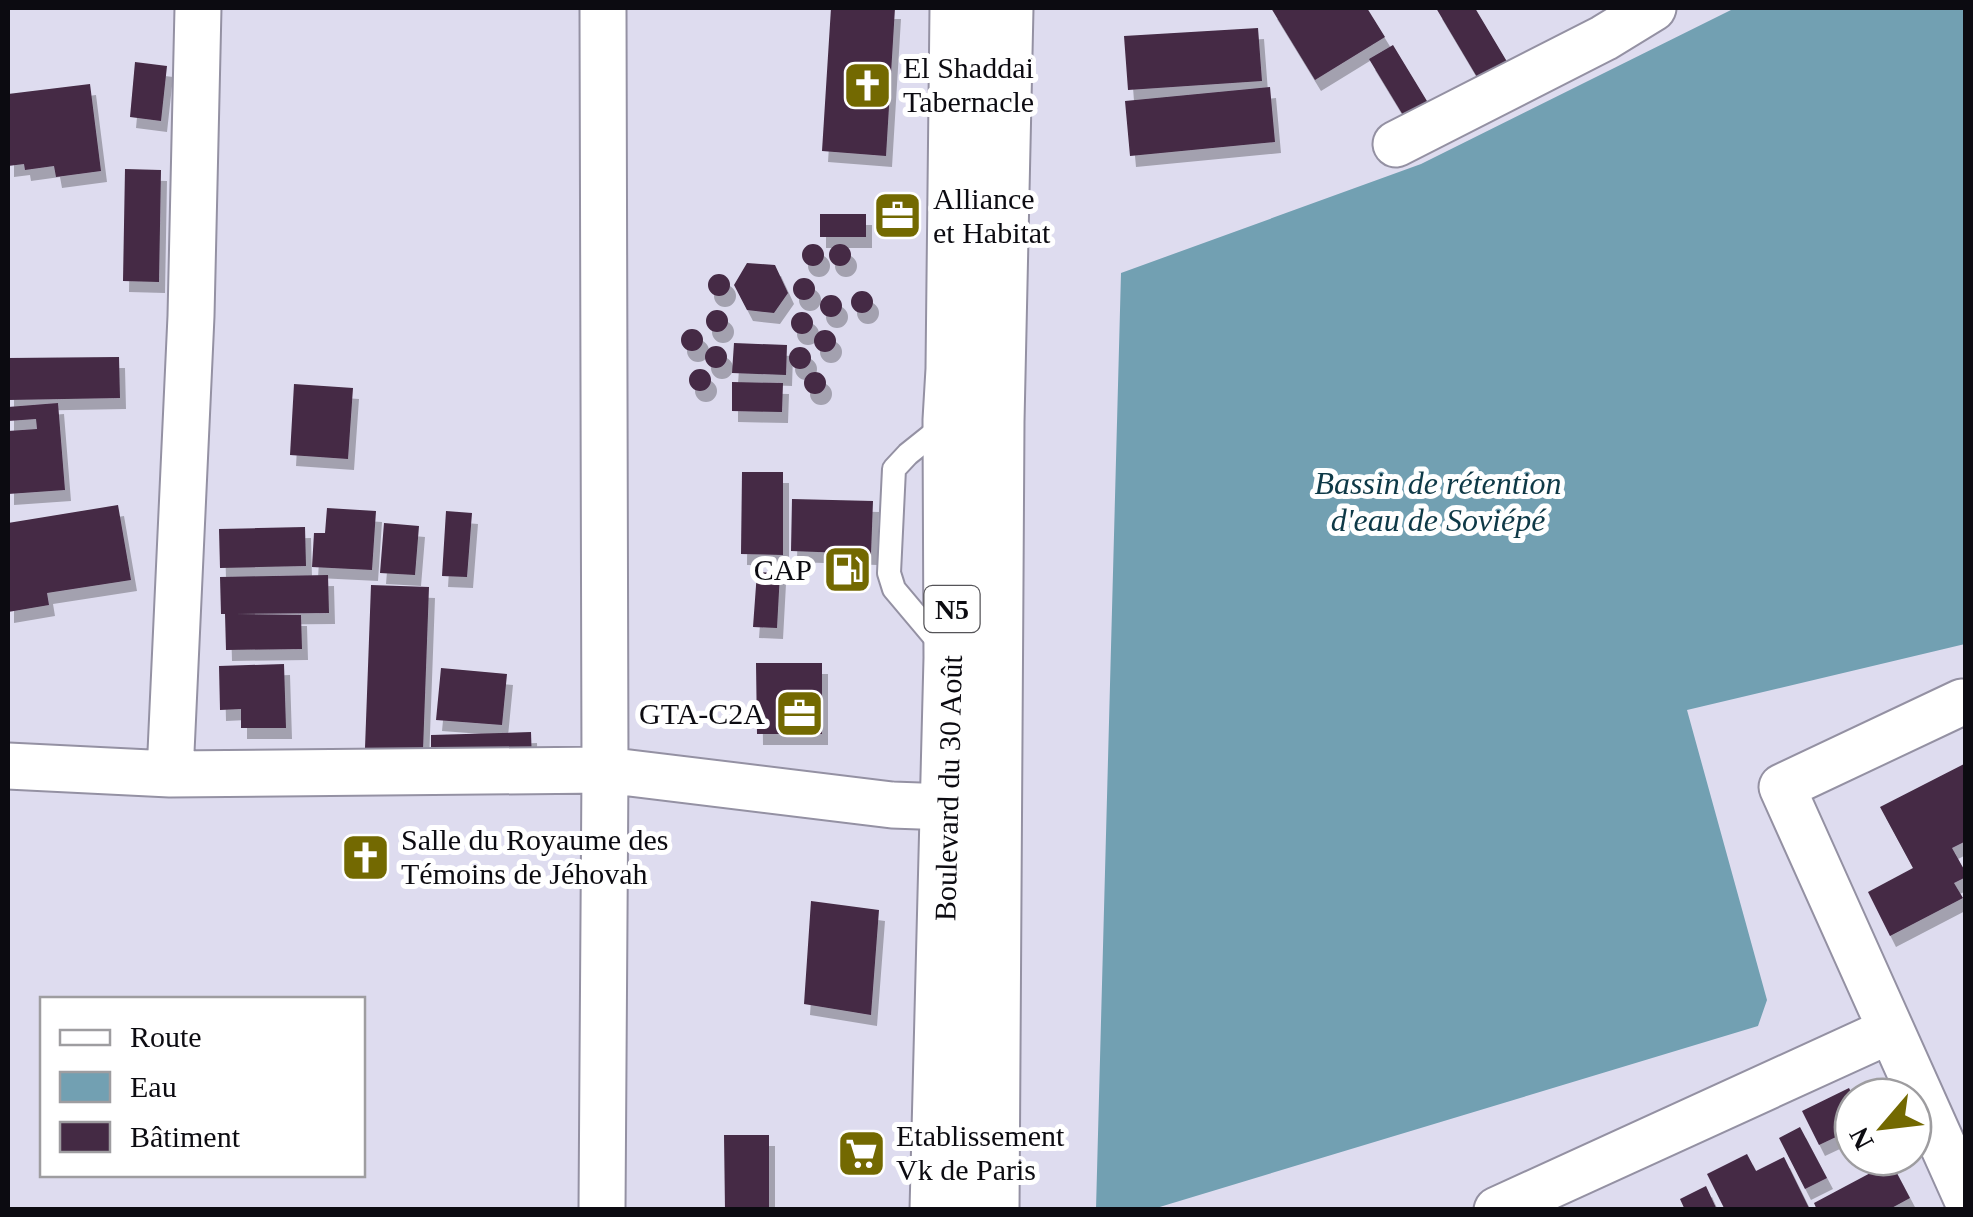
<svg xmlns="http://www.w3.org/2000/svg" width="1973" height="1217" viewBox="0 0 1973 1217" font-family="'Times New Roman',serif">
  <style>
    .water { fill: #72a0b2 }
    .building { fill: #442a44; filter: url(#shadow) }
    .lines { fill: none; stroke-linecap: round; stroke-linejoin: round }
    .lane-casing { stroke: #9491a3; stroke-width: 26 }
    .street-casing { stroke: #9491a3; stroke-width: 49 }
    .highway-casing { stroke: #9491a3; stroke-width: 59 }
    .lane { stroke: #fff; stroke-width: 22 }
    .street { stroke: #fff; stroke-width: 45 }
    .highway { stroke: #fff; stroke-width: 55 }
    .labels { text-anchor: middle; stroke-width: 10; stroke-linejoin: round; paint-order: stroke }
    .shield { fill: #fff; stroke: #555458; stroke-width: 2.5 }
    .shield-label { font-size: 28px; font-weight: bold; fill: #0c0b11 }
    .poi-label { font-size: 30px; fill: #0c0b11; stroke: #fff; text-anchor: start }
    .street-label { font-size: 30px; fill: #0c0b11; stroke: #fff }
    .water-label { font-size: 32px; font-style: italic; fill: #0e3947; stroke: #fff }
  </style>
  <defs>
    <filter id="shadow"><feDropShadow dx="6" dy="11" stdDeviation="0" flood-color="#0004"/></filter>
  </defs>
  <rect width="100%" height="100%" fill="#dedcef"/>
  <path class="water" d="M1735 8H1965V644L1687 710 1767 1000 1758 1026 1153 1209H1096L1121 273 1421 164Z"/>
  <path class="building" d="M831 8H895L886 156 822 151Z
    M1271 8H1367L1385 37 1315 80Z
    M1436 8H1475L1509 65 1480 82Z
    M1258 28 1262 81 1128 90 1124 36Z
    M1393 45 1430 106 1406 120 1369 59Z
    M135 62 167 66 161 121 130 117Z
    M90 84 101 171 56 177 54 166 25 170 24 164 8 166V94Z
    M1270 87 1275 142 1130 156 1125 101Z
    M125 169 161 170 159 282 123 281Z
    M820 214H866V237H820Z
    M802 255a11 11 0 1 1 22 0a11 11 0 1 1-22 0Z
    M829 255a11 11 0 1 1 22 0a11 11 0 1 1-22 0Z
    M747 263 775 265 788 293 774 313 747 310 734 285Z
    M708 285a11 11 0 1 1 22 0a11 11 0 1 1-22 0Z
    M793 289a11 11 0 1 1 22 0a11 11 0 1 1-22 0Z
    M851 302a11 11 0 1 1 22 0a11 11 0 1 1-22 0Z
    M820 306a11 11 0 1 1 22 0a11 11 0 1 1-22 0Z
    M706 321a11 11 0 1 1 22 0a11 11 0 1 1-22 0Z
    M791 323a11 11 0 1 1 22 0a11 11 0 1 1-22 0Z
    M681 340a11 11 0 1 1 22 0a11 11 0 1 1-22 0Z
    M814 341a11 11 0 1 1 22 0a11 11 0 1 1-22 0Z
    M734 343 787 345 786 375 732 373Z
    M705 357a11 11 0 1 1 22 0a11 11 0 1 1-22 0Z
    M789 358a11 11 0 1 1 22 0a11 11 0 1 1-22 0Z
    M119 357 120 398 8 400V358Z
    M689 380a11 11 0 1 1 22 0a11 11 0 1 1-22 0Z
    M804 383a11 11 0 1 1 22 0a11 11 0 1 1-22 0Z
    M732 382 783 383 782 412 732 411Z
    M294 384 353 388 348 459 290 455Z
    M58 403 65 490 8 494V431L37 429 36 419 8 421V407Z
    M742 472H783V555L741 554Z
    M792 499 873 501 871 554 791 551Z
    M118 505 131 580 47 593 49 605 8 612V523Z
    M327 508 376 511 372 570 312 567 314 533H325Z
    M446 511 472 513 467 577 442 576Z
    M384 523 419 526 415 575 380 573Z
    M305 527 306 566 220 568 219 529Z
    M757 572 780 573 777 628 753 627Z
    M328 575 329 613 235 614 301 615 302 649 226 650 225 614H221L220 577Z
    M371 585 429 587 423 750 365 748Z
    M756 663H822V734H757Z
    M284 664 286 728H241V709L220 710 219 666Z
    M441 668 507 674 502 725 436 720Z
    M531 732 532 762 431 765V735Z
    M1966 763V841L1952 848 1966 873V877L1954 883 1963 898 1890 936 1868 892 1913 868 1880 807Z
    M811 901 879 910 871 1015 804 1004Z
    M1849 1088 1853 1096V1129L1819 1145 1802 1111Z
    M1800 1127 1827 1178 1805 1189 1779 1138Z
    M724 1135H769V1210H725Z
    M1747 1154 1756 1171 1784 1157 1810 1210H1725L1707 1174Z
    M1891 1162 1910 1198 1888 1210H1817L1814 1203Z
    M1706 1186 1717 1210H1685L1680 1199Z"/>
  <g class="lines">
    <defs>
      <path id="lane" d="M942 646 894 589 889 573 894 469 908 454 948 422"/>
      <path id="street" d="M1396 144 1604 38 1653 8
        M1962 702 1782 787 1966 1197
        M8 766 170 774 605 770 892 805 948 807
        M170 774 191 316 198 8
        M602 1210 605 770 603 8
        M1497 1210 1891 1030"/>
      <g id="highway">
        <path id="s1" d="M938 1210 952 658 951 420 954 369 958 8"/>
        <path d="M991 1210 996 422 1005 8"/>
      </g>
    </defs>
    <use href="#lane" class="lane-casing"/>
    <use href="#street" class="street-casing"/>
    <use href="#highway" class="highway-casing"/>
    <use href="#lane" class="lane"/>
    <use href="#street" class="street"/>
    <use href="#highway" class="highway"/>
  </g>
  <defs>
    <symbol id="church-square" viewBox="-11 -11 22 22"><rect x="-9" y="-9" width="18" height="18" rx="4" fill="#736901" stroke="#fff"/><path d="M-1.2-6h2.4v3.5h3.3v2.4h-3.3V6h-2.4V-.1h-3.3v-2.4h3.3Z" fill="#fff"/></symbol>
    <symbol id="office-square" viewBox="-11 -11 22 22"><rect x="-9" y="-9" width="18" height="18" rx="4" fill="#736901" stroke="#fff"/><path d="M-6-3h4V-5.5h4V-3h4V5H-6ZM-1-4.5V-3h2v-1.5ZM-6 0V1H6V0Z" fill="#fff"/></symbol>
    <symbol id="fuel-square" viewBox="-11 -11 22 22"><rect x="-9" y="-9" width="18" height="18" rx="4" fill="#736901" stroke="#fff"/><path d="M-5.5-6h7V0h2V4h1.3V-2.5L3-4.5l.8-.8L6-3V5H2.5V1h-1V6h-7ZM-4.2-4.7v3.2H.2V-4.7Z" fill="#fff"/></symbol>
    <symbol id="supermarket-square" viewBox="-11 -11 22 22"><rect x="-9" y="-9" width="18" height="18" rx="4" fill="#736901" stroke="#fff"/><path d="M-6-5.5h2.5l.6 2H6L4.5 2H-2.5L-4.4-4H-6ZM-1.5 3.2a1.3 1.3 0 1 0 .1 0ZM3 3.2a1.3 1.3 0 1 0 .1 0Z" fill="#fff"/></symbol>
  </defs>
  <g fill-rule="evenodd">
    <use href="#church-square" x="840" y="58" width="55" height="55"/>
    <use href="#office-square" x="870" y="188" width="55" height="55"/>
    <use href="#fuel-square" x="820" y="542" width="55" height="55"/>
    <use href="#office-square" x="772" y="686" width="55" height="55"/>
    <use href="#church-square" x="338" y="830" width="55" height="55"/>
    <use href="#supermarket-square" x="834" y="1126" width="55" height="55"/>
  </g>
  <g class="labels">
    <rect class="shield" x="924.5" y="586" width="55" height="46" rx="8"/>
    <g class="shield-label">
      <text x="952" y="619">N5</text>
    </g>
    <g class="poi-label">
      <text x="903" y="78">El Shaddai<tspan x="903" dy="34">Tabernacle</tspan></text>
      <text x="933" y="209">Alliance<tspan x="933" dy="34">et Habitat</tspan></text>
      <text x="812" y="580" text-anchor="end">CAP</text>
      <text x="765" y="724" text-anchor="end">GTA-C2A</text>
      <text x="401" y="850">Salle du Royaume des<tspan x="401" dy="34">Témoins de Jéhovah</tspan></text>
      <text x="896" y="1146">Etablissement<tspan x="896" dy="34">Vk de Paris</tspan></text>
    </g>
    <g class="street-label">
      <text dy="10" stroke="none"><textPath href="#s1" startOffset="422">Boulevard du 30 Août</textPath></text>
    </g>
    <g class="water-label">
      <text x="1438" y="494">Bassin de rétention<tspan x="1438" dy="37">d'eau de Soviépé</tspan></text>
    </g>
  </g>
  <rect width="1973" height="1217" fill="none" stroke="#0c0b11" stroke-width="20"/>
  <rect x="40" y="997" width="325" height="180" fill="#ffffff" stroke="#9e9da0" stroke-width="2.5"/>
  <rect x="60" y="1030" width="50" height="15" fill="#ffffff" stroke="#9e9da0" stroke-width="2.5"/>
  <text x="130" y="1047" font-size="30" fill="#0c0b11">Route</text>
  <rect x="60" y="1072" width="50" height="30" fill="#72a0b2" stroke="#9e9da0" stroke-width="2.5"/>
  <text x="130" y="1097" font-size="30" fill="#0c0b11">Eau</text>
  <rect x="60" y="1122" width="50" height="30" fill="#442a44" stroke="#9e9da0" stroke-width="2.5"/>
  <text x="130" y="1147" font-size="30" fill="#0c0b11">Bâtiment</text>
  <g transform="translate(1883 1127) rotate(242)"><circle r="48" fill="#ffffff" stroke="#9e9da0" stroke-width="2.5"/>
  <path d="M0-8L18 38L0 25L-18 38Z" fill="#736901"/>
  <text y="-15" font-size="28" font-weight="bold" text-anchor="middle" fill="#0c0b11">N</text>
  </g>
</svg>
